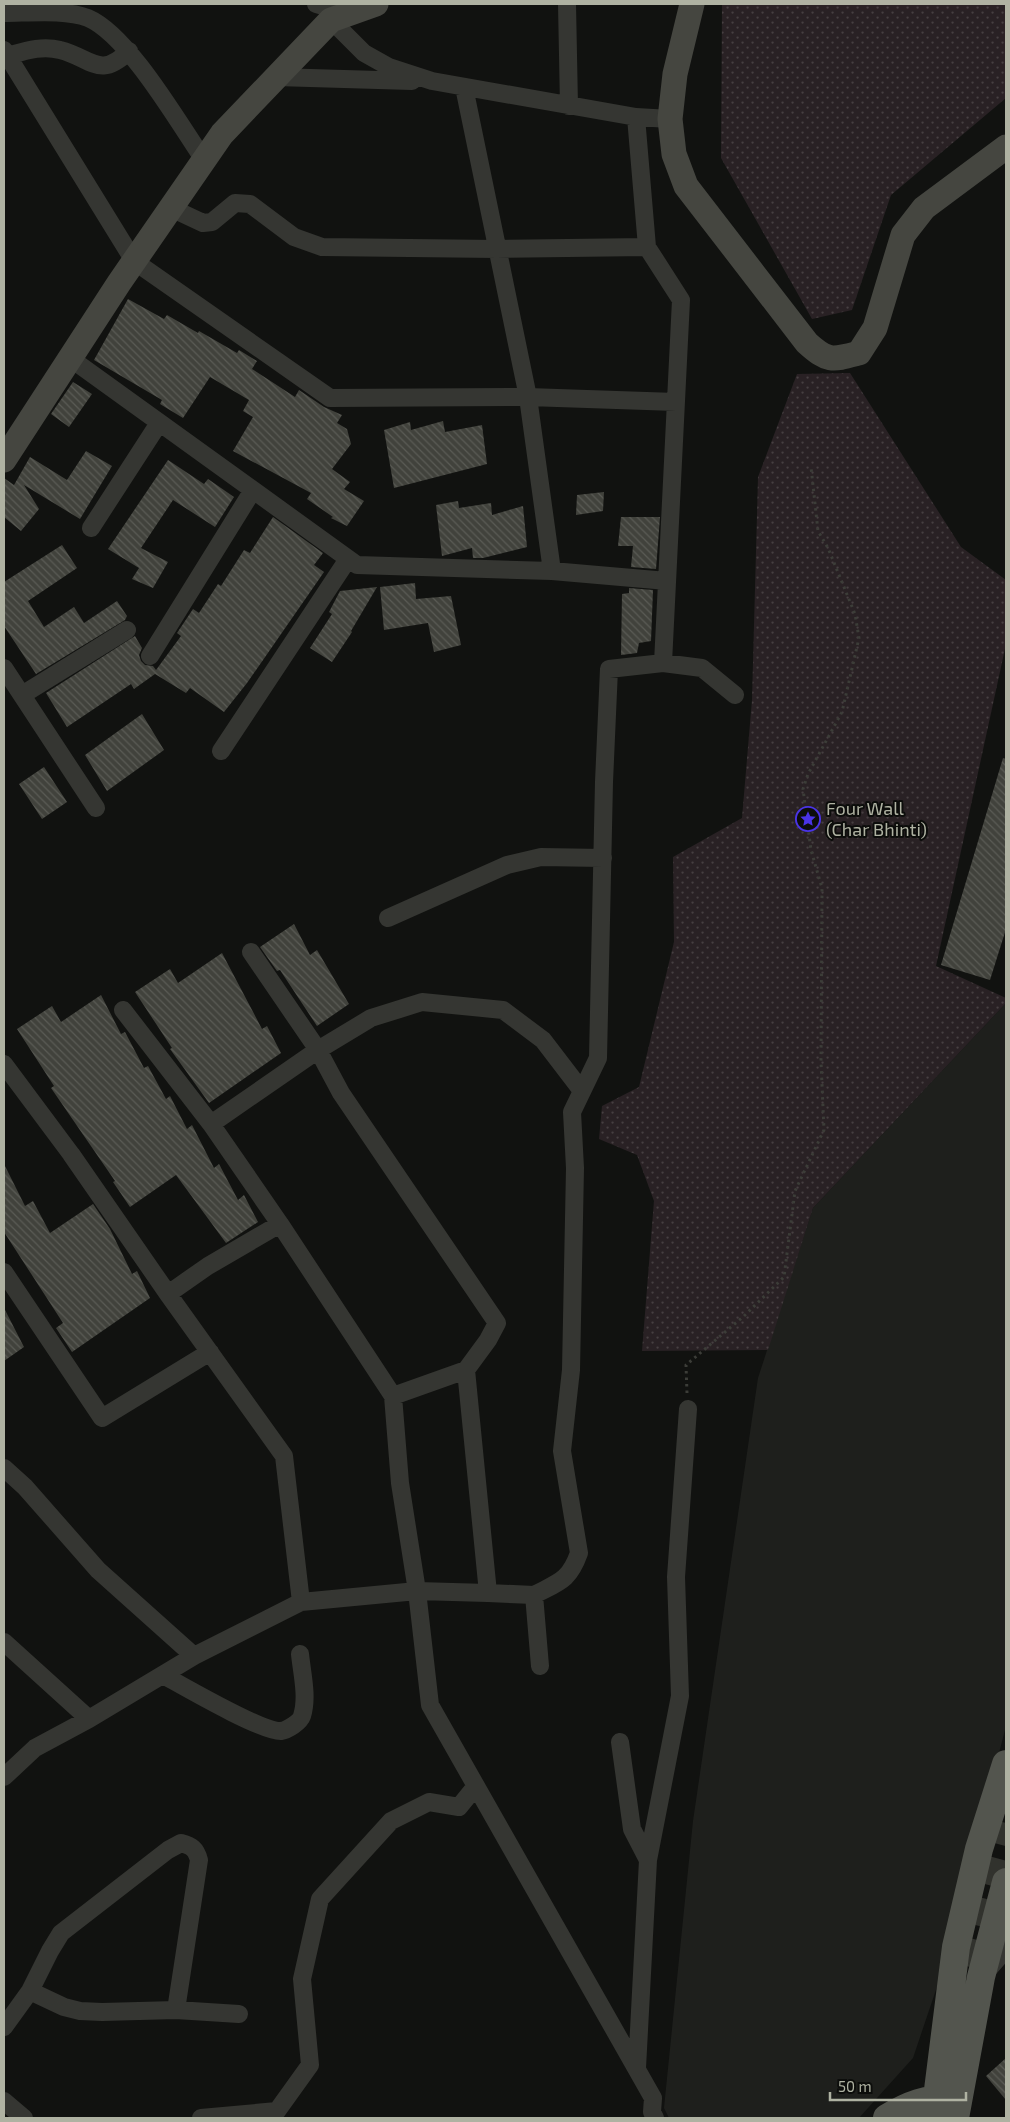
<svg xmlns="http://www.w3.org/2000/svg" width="1010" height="2122" viewBox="0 0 1010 2122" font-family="'Exo 2',sans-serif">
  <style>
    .built { fill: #1e1f1c }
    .grass { fill: url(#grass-dots) }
    .building { fill: url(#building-back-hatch) }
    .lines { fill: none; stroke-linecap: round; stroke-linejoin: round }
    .primary-tunnel { stroke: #31322d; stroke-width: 28; stroke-dasharray: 28 14; stroke-linecap: butt }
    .path { stroke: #3c3d38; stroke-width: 3; stroke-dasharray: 2.5 4; stroke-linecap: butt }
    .street { stroke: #353632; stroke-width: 18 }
    .secondary { stroke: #454640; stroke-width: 25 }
    .primary { stroke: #53554e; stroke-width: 28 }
    .labels { text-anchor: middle; stroke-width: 4; stroke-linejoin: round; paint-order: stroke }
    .poi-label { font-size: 18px; fill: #afb2a2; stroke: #0c0d0b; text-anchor: start }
  </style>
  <defs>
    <pattern id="grass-dots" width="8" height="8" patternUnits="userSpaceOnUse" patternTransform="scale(1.25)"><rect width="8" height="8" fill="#292124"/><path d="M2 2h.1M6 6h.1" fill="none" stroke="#463f41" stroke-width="1.8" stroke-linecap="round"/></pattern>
    <pattern id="building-back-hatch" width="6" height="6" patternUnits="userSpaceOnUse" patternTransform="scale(1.25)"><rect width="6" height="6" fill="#41423c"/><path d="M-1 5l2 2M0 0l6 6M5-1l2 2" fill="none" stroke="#5a5b55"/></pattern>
  </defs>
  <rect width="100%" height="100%" fill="#111210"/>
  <path class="built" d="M1006 1003V1726L943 1969 913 2058 859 2118H669L664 2108 693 1821 758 1378 813 1208Z"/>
  <path class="grass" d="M722 4H1006V98L891 195 852 310 812 319 721 158Z
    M850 373 961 547 1006 580V644L936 966 1006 998V1003L813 1208 768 1350 642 1351 654 1201 637 1155 599 1139 602 1106 639 1087 674 942 673 857 742 818 752 700 758 477 797 374Z"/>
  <path class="building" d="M128 299 164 319 167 315 198 333 199 331 237 353 239 350 257 361 252 369 295 397 299 390 324 407 342 415 337 423 347 429 351 444 332 469 350 482 344 489 364 501 347 526 331 518 333 517 307 499 311 493 233 451 253 417 243 411 249 400 210 377 183 418 160 404 162 400 94 360Z
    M73 382 92 394 69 427 51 414Z
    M443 421 445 432 482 425 487 464 394 488 384 430 410 422 411 430Z
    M86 451 112 466 80 519 24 485 39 509 21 531 4 517V478L14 485 30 457 67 480Z
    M168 460 204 484 208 479 234 497 215 527 173 500 141 548 168 562 153 588 132 579 139 568 108 549Z
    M604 492 603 511 576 515 577 495Z
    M458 501 459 508 491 503 492 515 523 506 527 547 483 558H473L472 548 442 556 436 505Z
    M273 517 323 553 314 565 324 572 247 683 224 712 190 688 186 693 155 674 134 689 131 684 67 727 46 693 135 636 142 648 139 655 141 661 145 665 153 666 156 670 181 636 177 633 193 609 199 613 218 584 221 586 244 550 250 553Z
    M621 517H660L656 569 631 567 633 546H618Z
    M62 545 77 568 28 601 44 627 74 607 84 623 117 601 127 616 125 620 36 674 4 626V582Z
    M415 583 416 599 451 596 461 645 434 652 428 623 384 630 380 587Z
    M377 587 351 631 352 632 332 662 310 648 332 614 329 612 340 591Z
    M629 588 653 590 651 641 639 643 637 653 621 655 622 594 629 593Z
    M142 714 164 750 107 791 85 755Z
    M1003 758 1006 759V929L990 980 941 965Z
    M44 767 67 802 42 819 19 784Z
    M294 924 310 955 317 950 349 1004 317 1026 280 970 277 971 260 947Z
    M222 953 262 1029 267 1026 281 1053 209 1103 170 1049 172 1048 135 992 170 969 178 983Z
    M101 995 121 1034 125 1032 144 1068 148 1066 166 1099 170 1096 187 1129 192 1125 214 1168 219 1164 238 1200 244 1195 258 1222 226 1243 176 1175 130 1207 113 1182 115 1181 51 1088 54 1086 17 1029 52 1006 61 1022Z
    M4 1164 25 1206 33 1201 50 1233 93 1204 110 1229 132 1274 137 1271 150 1298 72 1352 56 1328 63 1323 4 1232Z
    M4 1308 24 1347 4 1361Z
    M1006 2058V2100L986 2076Z"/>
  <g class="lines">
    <path class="primary-tunnel" d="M957 2007 1006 1823"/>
    <path class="path" d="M687 1393 686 1365 744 1316 784 1277 795 1191 824 1130 821 1062 822 888 811 850 803 789 808 774 842 712 859 638 855 614 828 548 818 531 811 467"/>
    <path class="street" d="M316 4 329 8 331 20 364 53 389 67 432 81 636 117 647 247 681 300 663 663 609 669 604 782 598 1058 572 1112 575 1168 571 1370 562 1451 579 1553C569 1581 559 1582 534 1595
      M567 4 569 106
      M4 13C28 13 66 9 88 18 128 35 178 122 204 160
      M4 50 134 261 330 398 528 397 676 402
      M7 56C25 51 42 45 60 50 92 58 99 80 129 51
      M276 77 412 81
      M464 87 528 397 552 571
      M636 117 670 119
      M171 208 203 223 212 222 235 203 250 204 294 237 322 247 497 249 647 247
      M70 358 357 565 552 571 667 581
      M91 528 159 423
      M150 656 253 490
      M663 663 702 668 735 695
      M4 668 96 808
      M22 695 127 630
      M221 751 348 559
      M388 918 507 865 541 857 603 858
      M251 952 318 1050 341 1093 497 1323 488 1340 466 1370 488 1593 534 1595 540 1666
      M4 1064 71 1154 168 1294 284 1456 301 1602
      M211 1124 318 1050 371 1018 422 1002 503 1010 543 1040 582 1091
      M4 1272 102 1418 210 1352
      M168 1294 208 1266 280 1224
      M393 1396 466 1370
      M4 1468 25 1487 98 1570 194 1656
      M488 1593 417 1591 430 1705 653 2098 652 2112 655 2118
      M4 1642 89 1719
      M163 1675C183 1686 262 1732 281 1731 288 1730 300 1722 302 1716 308 1697 302 1674 300 1654
      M620 1742 632 1829 648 1860
      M4 1777 35 1748 89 1719 194 1656 301 1602 417 1591 400 1483 393 1396 280 1224 211 1124 123 1010
      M985 1973 1006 1949
      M30 1991 64 2007 80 2011 102 2012 176 2010 239 2014
      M4 2027 30 1991 50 1951 61 1933 168 1850 181 1843C192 1846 196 1849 199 1860L176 2010
      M637 2068 648 1860 680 1696 676 1577 688 1409
      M4 2101 24 2118
      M201 2118 277 2111 310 2065 302 1979 320 1899 391 1821 429 1802 459 1807 476 1786"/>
    <path class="secondary" d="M692 4 675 74 670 119 674 154 686 186 807 343C828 362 832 360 859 353L875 328 903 235 924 208 1006 147
      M4 460 119 283 222 134 331 20 376 4"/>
    <path class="primary" d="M887 2118C908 2105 927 2098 953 2098
      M932 2118 937 2098 956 1947 979 1849 1006 1764
      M955 2118 981 1977 1006 1882"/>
  </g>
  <defs>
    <symbol id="sight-ring" viewBox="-11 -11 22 22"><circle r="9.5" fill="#0c0d0b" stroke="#4a34e6" stroke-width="1.5"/><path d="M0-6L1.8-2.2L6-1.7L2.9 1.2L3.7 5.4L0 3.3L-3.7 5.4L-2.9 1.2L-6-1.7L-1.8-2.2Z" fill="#4a34e6"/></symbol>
  </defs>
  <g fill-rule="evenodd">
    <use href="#sight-ring" x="794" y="805" width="28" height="28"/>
  </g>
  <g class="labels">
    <g class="poi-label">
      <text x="826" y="815">Four Wall<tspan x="826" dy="21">(Char Bhinti)</tspan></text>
    </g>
  </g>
  <rect width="1010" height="2122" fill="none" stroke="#afb2a2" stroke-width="10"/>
  <path d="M830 2092v8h136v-8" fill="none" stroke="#afb2a2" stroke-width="2.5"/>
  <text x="838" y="2092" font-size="15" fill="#afb2a2" stroke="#0c0d0b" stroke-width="4" paint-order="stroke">50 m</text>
</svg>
